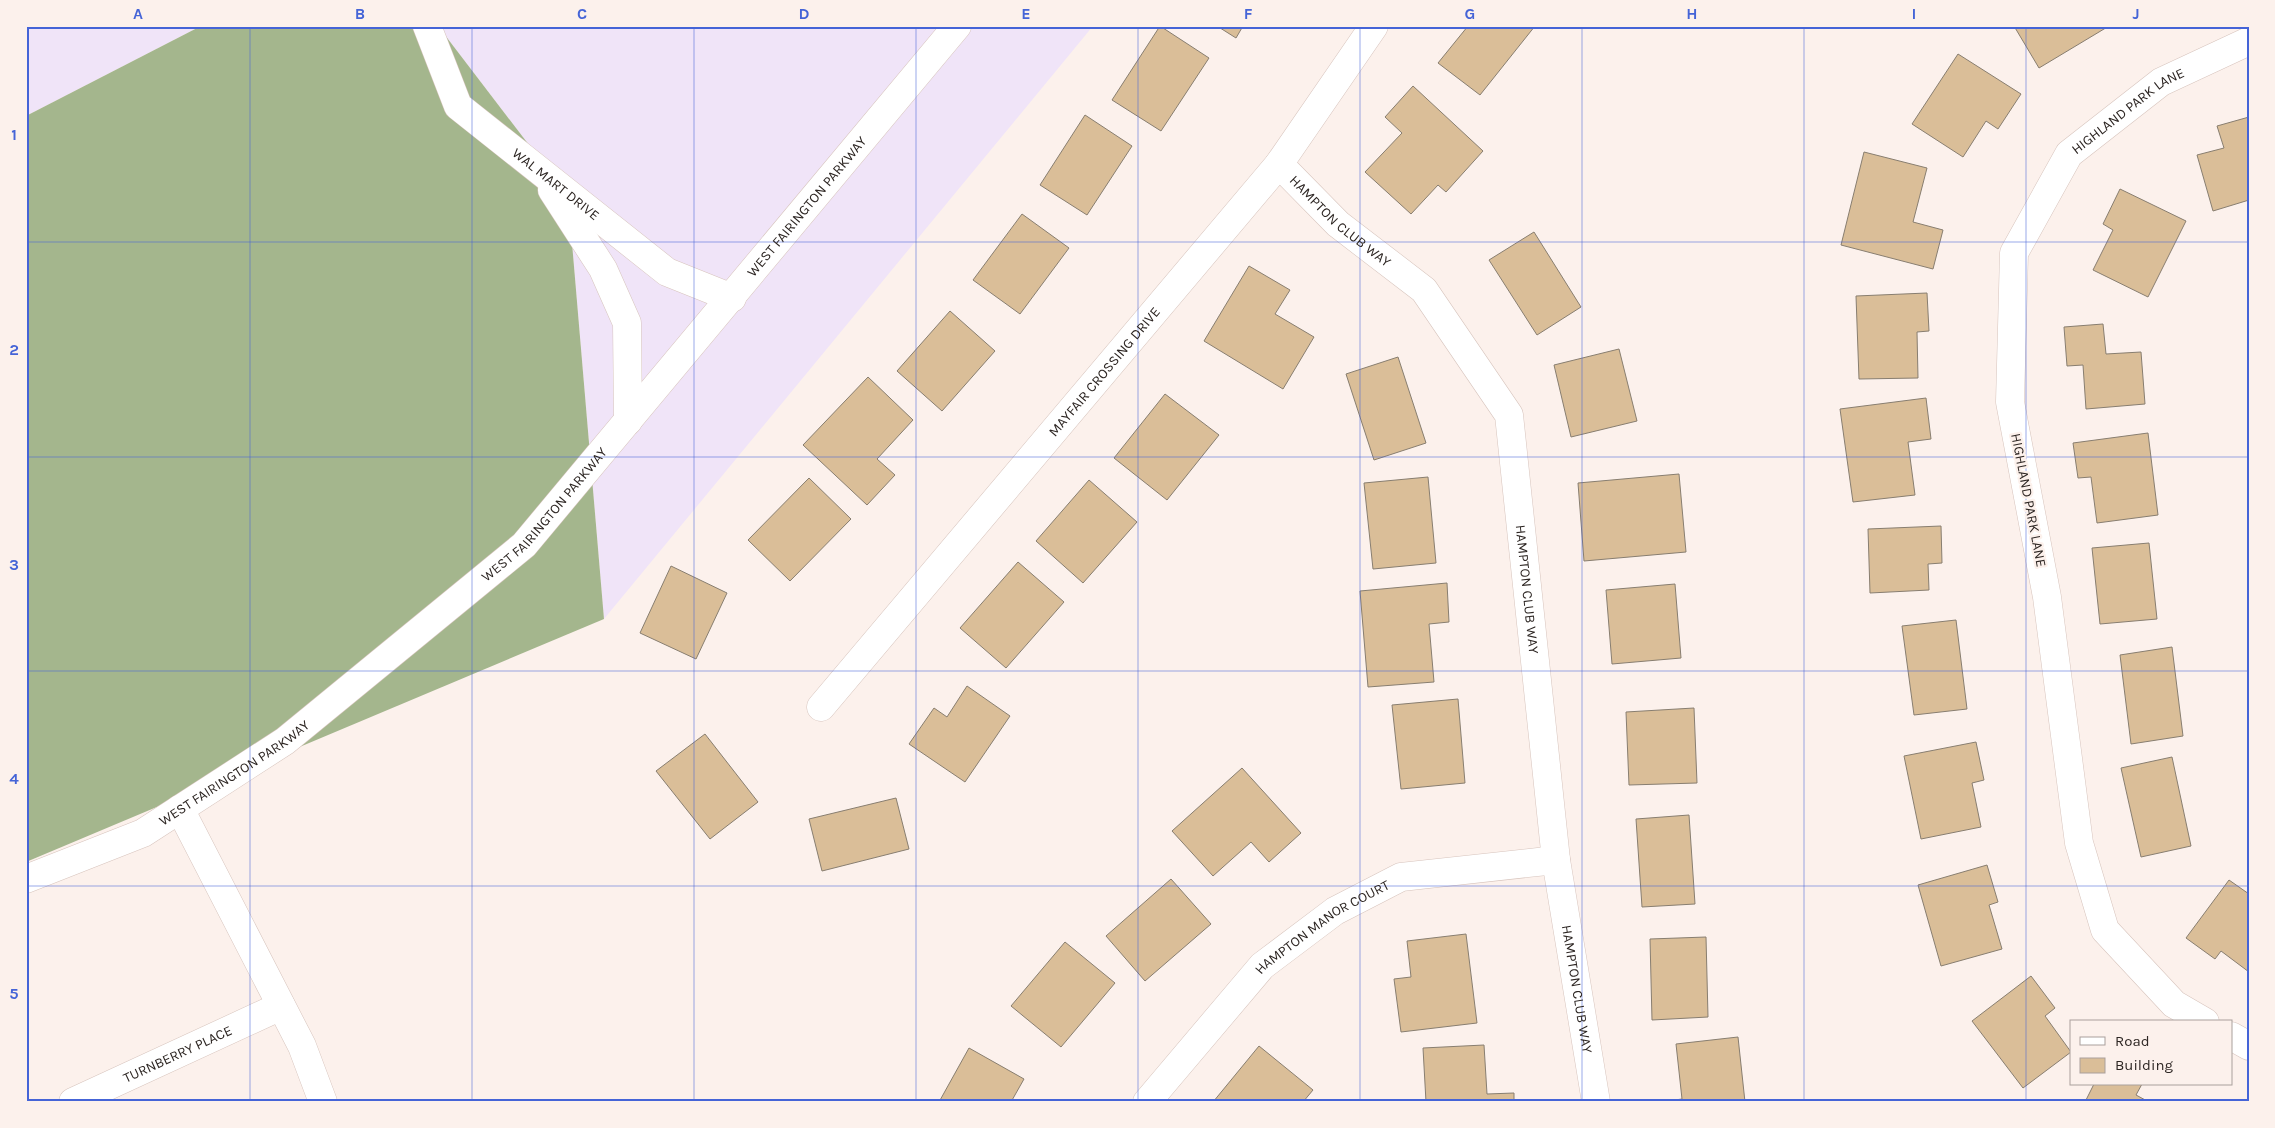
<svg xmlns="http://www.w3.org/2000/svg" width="2275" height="1128" viewBox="0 0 2275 1128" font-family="Karla,sans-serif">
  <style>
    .commercial { fill: #f0e4f8 }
    .forest { fill: #a4b68d }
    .building { fill: #dabe98; stroke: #887e70 }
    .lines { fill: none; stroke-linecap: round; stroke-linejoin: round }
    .minor-casing { stroke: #d7c4bd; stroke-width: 29 }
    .minor { stroke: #fff; stroke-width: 28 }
    .grid { fill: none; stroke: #4564d7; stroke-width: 1; stroke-opacity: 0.55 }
    .labels { text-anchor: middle; stroke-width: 4.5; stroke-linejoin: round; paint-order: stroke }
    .street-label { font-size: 14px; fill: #2d2623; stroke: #fcf1ec }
    .neatline { fill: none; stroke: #4564d7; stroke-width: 2 }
    .grid-label { font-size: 16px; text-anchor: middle; font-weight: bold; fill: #4564d7 }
  </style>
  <rect width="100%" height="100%" fill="#fcf1ec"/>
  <path class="commercial" d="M26 26H201L26 116Z
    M438 26H1093L604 619 568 196Z"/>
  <path class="forest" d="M201 26H438L568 196 604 619 26 862V116Z"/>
  <path class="building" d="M1160 26 1209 58 1161 131 1112 100Z
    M1217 26H1243L1236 38Z
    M1468 26H1535L1480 95 1438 63Z
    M2014 26H2109L2039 68Z
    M1958 54 2021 94 1998 129 1986 121 1963 157 1912 124Z
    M1413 86 1483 151 1446 192 1438 185 1411 214 1365 172 1402 133 1385 117Z
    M1085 115 1132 146 1087 215 1040 185Z
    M2249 117V200L2213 211 2197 155 2224 148 2217 126Z
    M1864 152 1927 168 1913 222 1943 230 1933 269 1841 245Z
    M2120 189 2186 221 2148 297 2093 270 2113 230 2103 224Z
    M1022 214 1069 248 1020 314 973 280Z
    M1534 232 1581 307 1537 335 1489 260Z
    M1249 266 1290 290 1275 314 1314 337 1283 389 1204 341Z
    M1927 293 1929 331 1917 332 1918 378 1859 379 1856 296Z
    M950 311 995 351 942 411 897 371Z
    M2103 324 2106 354 2141 352 2145 404 2086 409 2083 365 2067 366 2064 327Z
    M1619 349 1637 421 1571 437 1554 365Z
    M1398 357 1426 443 1374 460 1346 374Z
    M868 377 913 420 877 459 895 475 867 505 803 445Z
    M1165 394 1219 435 1167 500 1114 458Z
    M1926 398 1931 439 1908 442 1915 495 1853 502 1840 409Z
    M2148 433 2158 515 2097 523 2091 477 2078 478 2073 443Z
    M1679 474 1686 552 1584 561 1578 483Z
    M1428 477 1436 563 1373 569 1364 483Z
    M809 478 851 519 790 581 748 540Z
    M1089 480 1137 522 1083 583 1036 541Z
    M1941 526 1942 563 1928 564 1929 590 1870 593 1868 529Z
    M2149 543 2157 619 2100 624 2092 548Z
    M1018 562 1064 602 1006 668 960 628Z
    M671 566 727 593 696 659 640 633Z
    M1447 583 1449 622 1429 624 1434 682 1368 687 1360 591Z
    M1675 584 1681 658 1612 664 1606 590Z
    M1956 620 1967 709 1914 715 1902 626Z
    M2172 647 2183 736 2131 744 2120 655Z
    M967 686 1010 716 965 782 909 744 934 708 947 717Z
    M1458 699 1465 783 1401 789 1392 705Z
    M1694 708 1697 783 1629 785 1626 712Z
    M705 734 758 802 710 839 656 771Z
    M1976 742 1984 780 1972 783 1981 827 1921 839 1904 756Z
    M2172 757 2191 846 2141 857 2121 768Z
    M1242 768 1301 833 1269 862 1251 842 1213 876 1172 831Z
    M896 798 909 849 822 871 809 819Z
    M1689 815 1695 904 1642 907 1636 819Z
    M1987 865 1998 902 1989 905 2002 949 1941 966 1918 885Z
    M1171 879 1211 924 1145 981 1106 936Z
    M2229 880 2249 894V972L2221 951 2215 959 2186 938Z
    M1466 934 1477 1023 1401 1032 1394 979 1411 977 1407 941Z
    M1706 937 1708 1017 1652 1020 1650 939Z
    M1065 942 1115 983 1061 1047 1011 1006Z
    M2031 976 2055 1008 2045 1016 2071 1052 2023 1088 1972 1021Z
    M1738 1037 1745 1102H1660L1682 1099 1676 1044Z
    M1484 1045 1487 1094 1514 1093V1102H1426L1423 1048Z
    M1259 1046 1313 1090 1303 1102H1213Z
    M969 1048 1024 1079 1011 1102H939Z
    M2094 1084H2142L2136 1095 2149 1102H2085Z"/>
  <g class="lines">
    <defs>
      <g id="minor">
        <path id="s1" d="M427 26 458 106 667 272 732 298"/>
        <path id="s2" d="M1279 164 1338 224 1424 290 1509 415 1556 860 1596 1102"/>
        <path d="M552 190 603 269 627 323 628 421"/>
        <path id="s3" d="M821 707 1279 164 1374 26"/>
        <path d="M180 809 302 1046 323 1102"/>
        <path id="s4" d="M26 879 143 833 285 741 524 545 957 26"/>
        <path id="s5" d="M2205 1022 2174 1004 2105 930 2079 843 2047 597 2010 402 2014 253 2069 154 2161 82 2249 41"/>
        <path d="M2231 1036 2249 1046"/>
        <path id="s6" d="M73 1102 281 1006"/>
        <path id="s7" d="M1147 1102 1262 966 1335 911 1401 877 1556 860"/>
      </g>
    </defs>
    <use href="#minor" class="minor-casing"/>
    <use href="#minor" class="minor"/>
  </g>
  <path class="grid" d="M250 26V1102M472 26V1102M694 26V1102M916 26V1102M1138 26V1102M1360 26V1102M1582 26V1102M1804 26V1102M2026 26V1102M26 242H2249M26 457H2249M26 671H2249M26 886H2249"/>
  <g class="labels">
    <g class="street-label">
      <text dy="5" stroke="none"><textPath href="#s5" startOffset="1010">HIGHLAND PARK LANE</textPath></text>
      <text dy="5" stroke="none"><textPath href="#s1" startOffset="211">WAL MART DRIVE</textPath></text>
      <text dy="5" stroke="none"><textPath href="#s4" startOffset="1045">WEST FAIRINGTON PARKWAY</textPath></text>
      <text dy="5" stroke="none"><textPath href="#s2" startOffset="84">HAMPTON CLUB WAY</textPath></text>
      <text dy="5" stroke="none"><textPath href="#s3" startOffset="439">MAYFAIR CROSSING DRIVE</textPath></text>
      <text transform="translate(2029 500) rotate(79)" y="5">HIGHLAND PARK LANE</text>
      <text dy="5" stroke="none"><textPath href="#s4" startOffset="640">WEST FAIRINGTON PARKWAY</textPath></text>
      <text dy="5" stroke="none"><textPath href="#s2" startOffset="519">HAMPTON CLUB WAY</textPath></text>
      <text dy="5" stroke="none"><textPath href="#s4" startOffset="235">WEST FAIRINGTON PARKWAY</textPath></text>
      <text dy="5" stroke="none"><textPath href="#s7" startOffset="250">HAMPTON MANOR COURT</textPath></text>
      <text dy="5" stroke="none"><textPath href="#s2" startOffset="922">HAMPTON CLUB WAY</textPath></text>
      <text dy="5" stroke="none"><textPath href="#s6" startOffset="115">TURNBERRY PLACE</textPath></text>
    </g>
  </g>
  <rect width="2275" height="1128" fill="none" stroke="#fcf1ec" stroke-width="55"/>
  <rect x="2070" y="1020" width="162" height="65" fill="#fcf1ec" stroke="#a9a09c"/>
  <rect x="2080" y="1037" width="25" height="8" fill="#ffffff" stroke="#a9a09c"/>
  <text x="2115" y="1046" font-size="15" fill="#2d2623">Road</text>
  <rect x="2080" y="1058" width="25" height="15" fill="#dabe98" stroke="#a9a09c"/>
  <text x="2115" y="1070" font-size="15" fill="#2d2623">Building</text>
  <rect x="28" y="28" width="2220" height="1072" class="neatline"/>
  <g class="grid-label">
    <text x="138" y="19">A</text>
    <text x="360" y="19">B</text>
    <text x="582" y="19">C</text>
    <text x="804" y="19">D</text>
    <text x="1026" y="19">E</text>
    <text x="1248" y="19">F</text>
    <text x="1470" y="19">G</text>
    <text x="1692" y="19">H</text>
    <text x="1914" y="19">I</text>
    <text x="2136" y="19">J</text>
    <text x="14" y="140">1</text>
    <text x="14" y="355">2</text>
    <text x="14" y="570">3</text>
    <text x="14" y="784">4</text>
    <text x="14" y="999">5</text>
  </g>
</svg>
